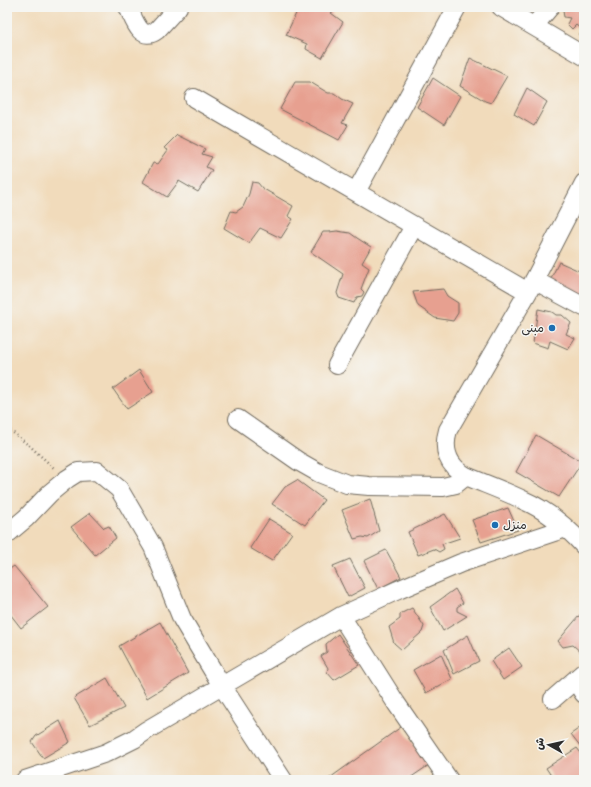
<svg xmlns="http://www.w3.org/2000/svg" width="591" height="787" viewBox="0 0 591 787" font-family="'Balsamiq Sans','Playpen Sans Arabic',sans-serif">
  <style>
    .building { fill: #e7a090 }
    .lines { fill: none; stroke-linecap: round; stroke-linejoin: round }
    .minor-casing { stroke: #70695d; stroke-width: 20 }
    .path { stroke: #70695d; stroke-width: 2.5; stroke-dasharray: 1 3; stroke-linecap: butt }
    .minor { stroke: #fff; stroke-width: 18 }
    .poi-dot { fill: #1f6fb2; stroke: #f6f6f2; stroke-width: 1.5 }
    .labels { text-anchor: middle; stroke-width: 3; stroke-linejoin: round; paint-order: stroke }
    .poi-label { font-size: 12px; fill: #2b2b2b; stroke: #f6f6f2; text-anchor: end }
  </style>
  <rect width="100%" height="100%" fill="#f6f6f2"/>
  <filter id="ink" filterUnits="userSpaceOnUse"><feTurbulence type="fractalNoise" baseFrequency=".025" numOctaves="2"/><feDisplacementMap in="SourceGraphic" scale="8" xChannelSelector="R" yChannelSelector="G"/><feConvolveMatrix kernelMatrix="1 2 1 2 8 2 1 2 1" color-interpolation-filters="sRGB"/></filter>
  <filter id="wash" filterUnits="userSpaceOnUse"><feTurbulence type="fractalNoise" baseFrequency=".012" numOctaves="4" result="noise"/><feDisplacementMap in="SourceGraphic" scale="16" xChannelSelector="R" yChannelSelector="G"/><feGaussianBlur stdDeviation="0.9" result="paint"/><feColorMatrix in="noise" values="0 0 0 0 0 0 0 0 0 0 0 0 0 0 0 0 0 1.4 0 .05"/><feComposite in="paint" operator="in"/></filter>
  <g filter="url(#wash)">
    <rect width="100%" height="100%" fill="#f1dbbb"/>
    <g id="blocks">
      <path class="building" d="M299 7H336L331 13 343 22 322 58 306 49 307 44 286 35Z
        M565 7H584V39L579 35 582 30 576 25 572 29 567 24 570 18 564 17 563 11Z
        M470 58 507 76 491 103 485 101 460 86Z
        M433 78 460 96 444 125 417 107Z
        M295 82H310L328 93H334L342 99 353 104 342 123 348 125 339 140 280 109Z
        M527 88 547 102 534 126 514 114Z
        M177 135 205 149 202 154 212 157 206 167 212 170 198 192 179 181 167 197 143 182 153 163 158 164 168 150 164 148Z
        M252 182 258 183 262 188 293 206 288 216 293 219 281 238 260 228 249 243 224 228 231 211 236 212 243 207 249 194Z
        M337 231 350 233 357 238 371 247 362 263 369 268 361 289 364 292 362 296 357 297 354 303 339 298 337 293 343 274 311 252 323 232H329Z
        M559 262 584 273V298L550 280Z
        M443 289 447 296 458 303V313L453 321 435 318 418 306 413 292Z
        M538 309 552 312 556 315H562L571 323 566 334 575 338 568 349 550 341 548 348 533 343Z
        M139 370 153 392 127 409 113 389Z
        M536 435 582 462 559 497 516 472Z
        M297 480 324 500 305 525 272 504 285 487Z
        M370 499 379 531 368 538 362 537 354 539 342 510Z
        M508 508 518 530 481 542 472 520Z
        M90 513 104 528 109 526 116 538 95 555 71 527Z
        M445 514 460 538 442 544 444 549 439 552 434 549 418 555 408 532Z
        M269 519 292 533 272 561 250 548Z
        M386 550 401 577 378 589 364 561Z
        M350 559 365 588 348 597 333 566Z
        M14 566 48 607 21 628 7 610V571Z
        M455 589 463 603 457 607V611L467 616 443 631 430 607Z
        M412 608 424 626 422 632 402 650 394 643 389 627 400 619V614Z
        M584 610V655L573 645 563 647 558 641Z
        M160 622 188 673 147 698 119 646Z
        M338 634 359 665 334 680 327 672 328 668 321 656 327 652 326 644Z
        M468 635 479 661 454 674 444 650Z
        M509 648 522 667 503 680 491 661Z
        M441 654 452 679 426 693 413 670Z
        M107 678 124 708 90 725 74 698Z
        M60 721 70 742 43 758 32 742 36 736Z
        M584 725V751L571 734Z
        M401 727 429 765 407 780H327Z
        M577 748 584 757V780H554L546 768Z"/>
    </g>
  </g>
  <g filter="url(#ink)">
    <use href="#blocks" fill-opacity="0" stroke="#70695d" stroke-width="1"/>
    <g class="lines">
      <defs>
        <path id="minor" d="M128 7C134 19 140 43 157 30L178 7
          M501 7 584 56
          M534 26 550 7
          M194 98 528 292
          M584 183 528 292 448 430C442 450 448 466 466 476 485 484 505 491 523 500 546 510 567 527 584 546
          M356 192 457 7
          M534 280 584 307
          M337 365 414 226
          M238 419 298 461 319 473 347 484 369 486 443 487 456 484 466 476
          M7 534 26 518 50 493 67 479 78 472 97 471 119 489 153 547 182 619 222 686 283 780
          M341 616 396 703 449 780
          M575 680 584 694
          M553 699 584 672
          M25 780 106 753 134 739 147 730 341 616 398 590 461 563 566 528"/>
      </defs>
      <use href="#minor" class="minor-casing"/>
      <path class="path" d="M7 428 31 447 55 469"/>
      <use href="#minor" class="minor"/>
    </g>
  </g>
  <g class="poi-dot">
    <circle cx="552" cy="328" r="4"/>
    <circle cx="495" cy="525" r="4"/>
  </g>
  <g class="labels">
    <g class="poi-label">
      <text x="544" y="332">مبنى</text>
      <text x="503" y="529" text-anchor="start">منزل</text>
    </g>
  </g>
  <rect width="591" height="787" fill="none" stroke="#f6f6f2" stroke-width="24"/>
  <g transform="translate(549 745) rotate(278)" stroke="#f6f6f2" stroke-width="3" paint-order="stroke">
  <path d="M0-3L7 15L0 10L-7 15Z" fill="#2b2b2b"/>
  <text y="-6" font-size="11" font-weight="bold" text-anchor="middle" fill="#2b2b2b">ش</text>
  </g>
</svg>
